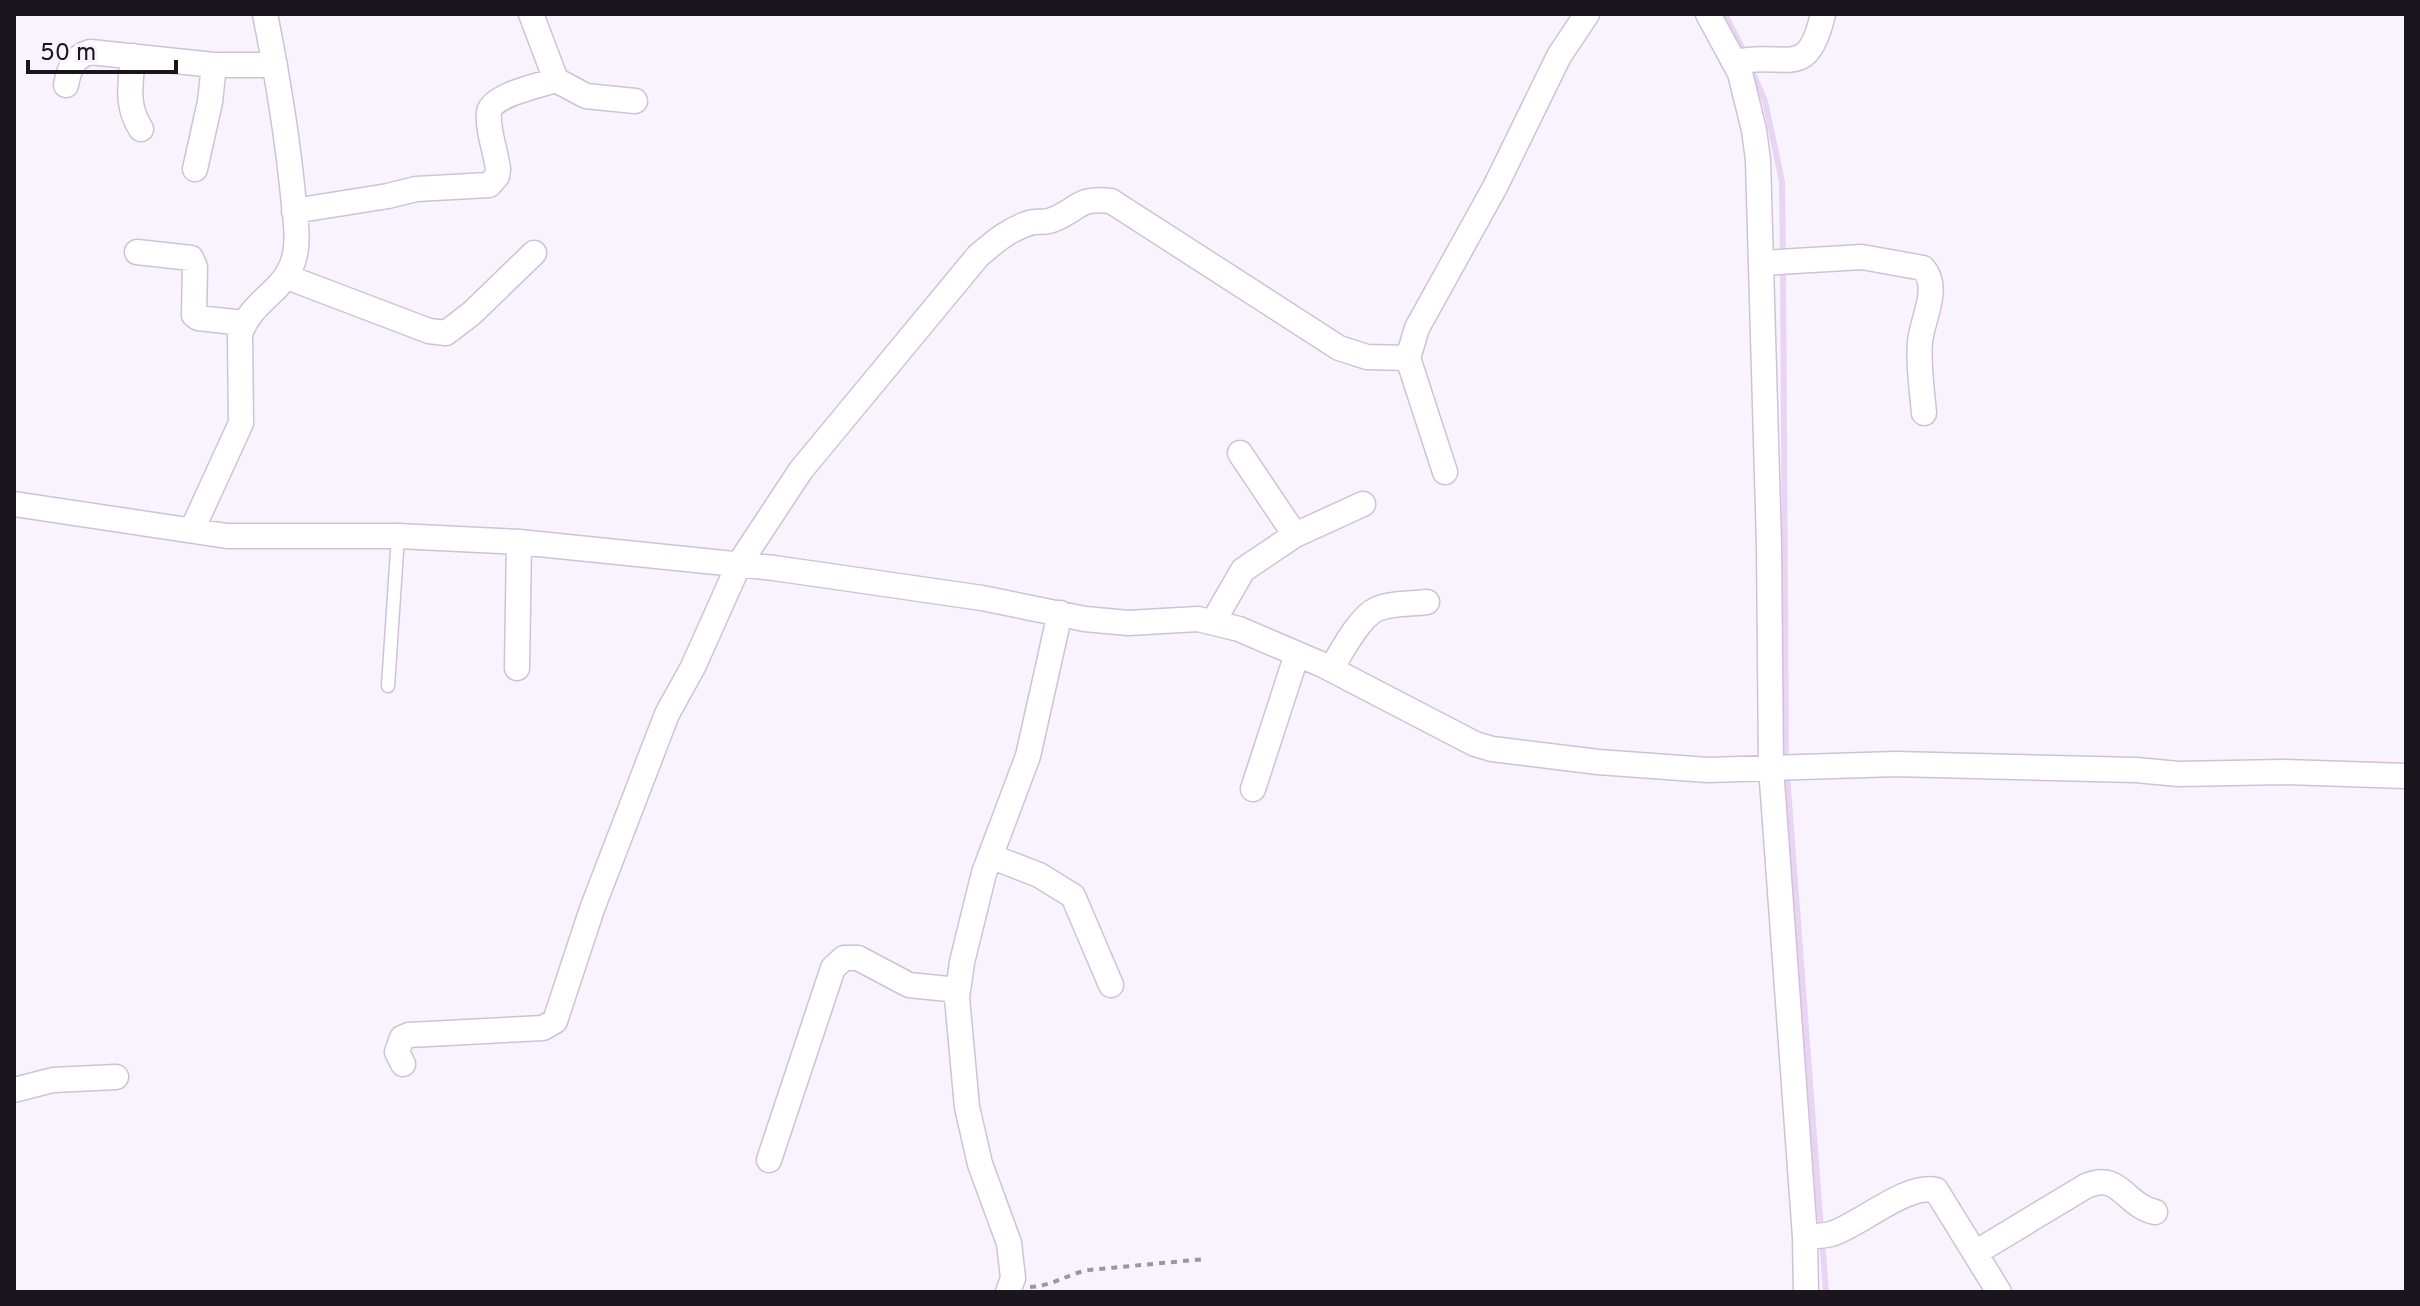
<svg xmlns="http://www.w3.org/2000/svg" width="2420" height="1306" viewBox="0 0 2420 1306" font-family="Overpass,sans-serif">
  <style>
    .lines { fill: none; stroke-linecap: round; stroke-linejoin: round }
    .stream { stroke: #e8d5f4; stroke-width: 6 }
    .lane-casing { stroke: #d0c1d8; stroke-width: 15 }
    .street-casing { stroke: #d0c1d8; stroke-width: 27 }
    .path { stroke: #9c969f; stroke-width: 4; stroke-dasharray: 6 6; stroke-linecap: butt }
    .lane { stroke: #fff; stroke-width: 12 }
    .street { stroke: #fff; stroke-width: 24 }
  </style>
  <rect width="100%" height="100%" fill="#f9f3fd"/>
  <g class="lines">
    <path class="stream" d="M1725 14 1745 54
      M1749 64 1765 101 1782 182 1783 256
      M1783 267 1786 764
      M1787 775 1821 1230
      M1822 1241 1826 1292"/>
    <defs>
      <path id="lane" d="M388 686 398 536"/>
      <path id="street" d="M531 14 556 80
        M1708 14 1740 73 1754 130 1758 160 1769 545 1771 767 1805 1237 1806 1292
        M133 56C131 82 125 105 141 129
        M1735 62C1787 50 1807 83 1823 14
        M66 85C69 69 73 57 90 52L214 65H275
        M195 169 210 102 214 65
        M294 211 388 196 416 189 489 185 497 176 498 169C496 152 487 129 489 112 492 95 541 85 556 80L586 96 635 101
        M137 252 191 258 195 267 194 315 198 318 244 323
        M1762 263 1862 257 1923 268C1941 288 1922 319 1920 342 1918 365 1922 390 1924 413
        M287 277 429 331 446 333 472 313 534 253
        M1240 453 1295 535
        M1445 472 1408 358 1417 328 1495 187 1559 56 1587 14
        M14 504 227 536H398L519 542 774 568 982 598 1085 619 1128 623 1198 619 1239 629 1323 665 1475 744 1492 749 1598 762 1708 770 1896 764 2136 770 2179 774 2283 772 2406 776
        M192 530 241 423 240 334C251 302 280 293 291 267 301 245 295 219 293 195 287 134 277 74 265 14
        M1213 622 1243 570 1295 535 1363 504
        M517 668 519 542
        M1331 669C1341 653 1359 617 1377 609 1391 603 1411 604 1427 602
        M1253 789 1297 654
        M990 856 1039 875 1073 896 1111 985
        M403 1064 397 1052 402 1038 409 1035 543 1028 555 1021 592 909 667 714 693 667 739 564 801 470 978 256C994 242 1012 227 1033 222 1039 221 1046 223 1052 220 1079 210 1076 197 1111 201L1339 348 1367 357 1408 358
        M14 1090 53 1080 116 1077
        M769 1160 833 968 844 958H858L909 985 958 990
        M1805 1237C1813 1236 1823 1236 1831 1234 1859 1226 1906 1183 1936 1190L1999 1292
        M1975 1253 2086 1186C2120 1171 2124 1205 2155 1212
        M1008 1292 1013 1278 1009 1243 980 1164 967 1107 957 998 962 962 984 873 1028 756 1060 613"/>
    </defs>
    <use href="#lane" class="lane-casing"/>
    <use href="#street" class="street-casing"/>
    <path class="path" d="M1030 1287C1053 1286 1067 1274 1089 1270L1205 1259"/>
    <use href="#lane" class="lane"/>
    <use href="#street" class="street"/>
  </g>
  <rect width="2420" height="1306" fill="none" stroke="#1b161e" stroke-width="32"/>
  <path d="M28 60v12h148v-12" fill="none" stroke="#1b161e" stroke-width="4"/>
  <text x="40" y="60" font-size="24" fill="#1b161e" stroke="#f9f3fd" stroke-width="6" paint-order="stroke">50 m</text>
</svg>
